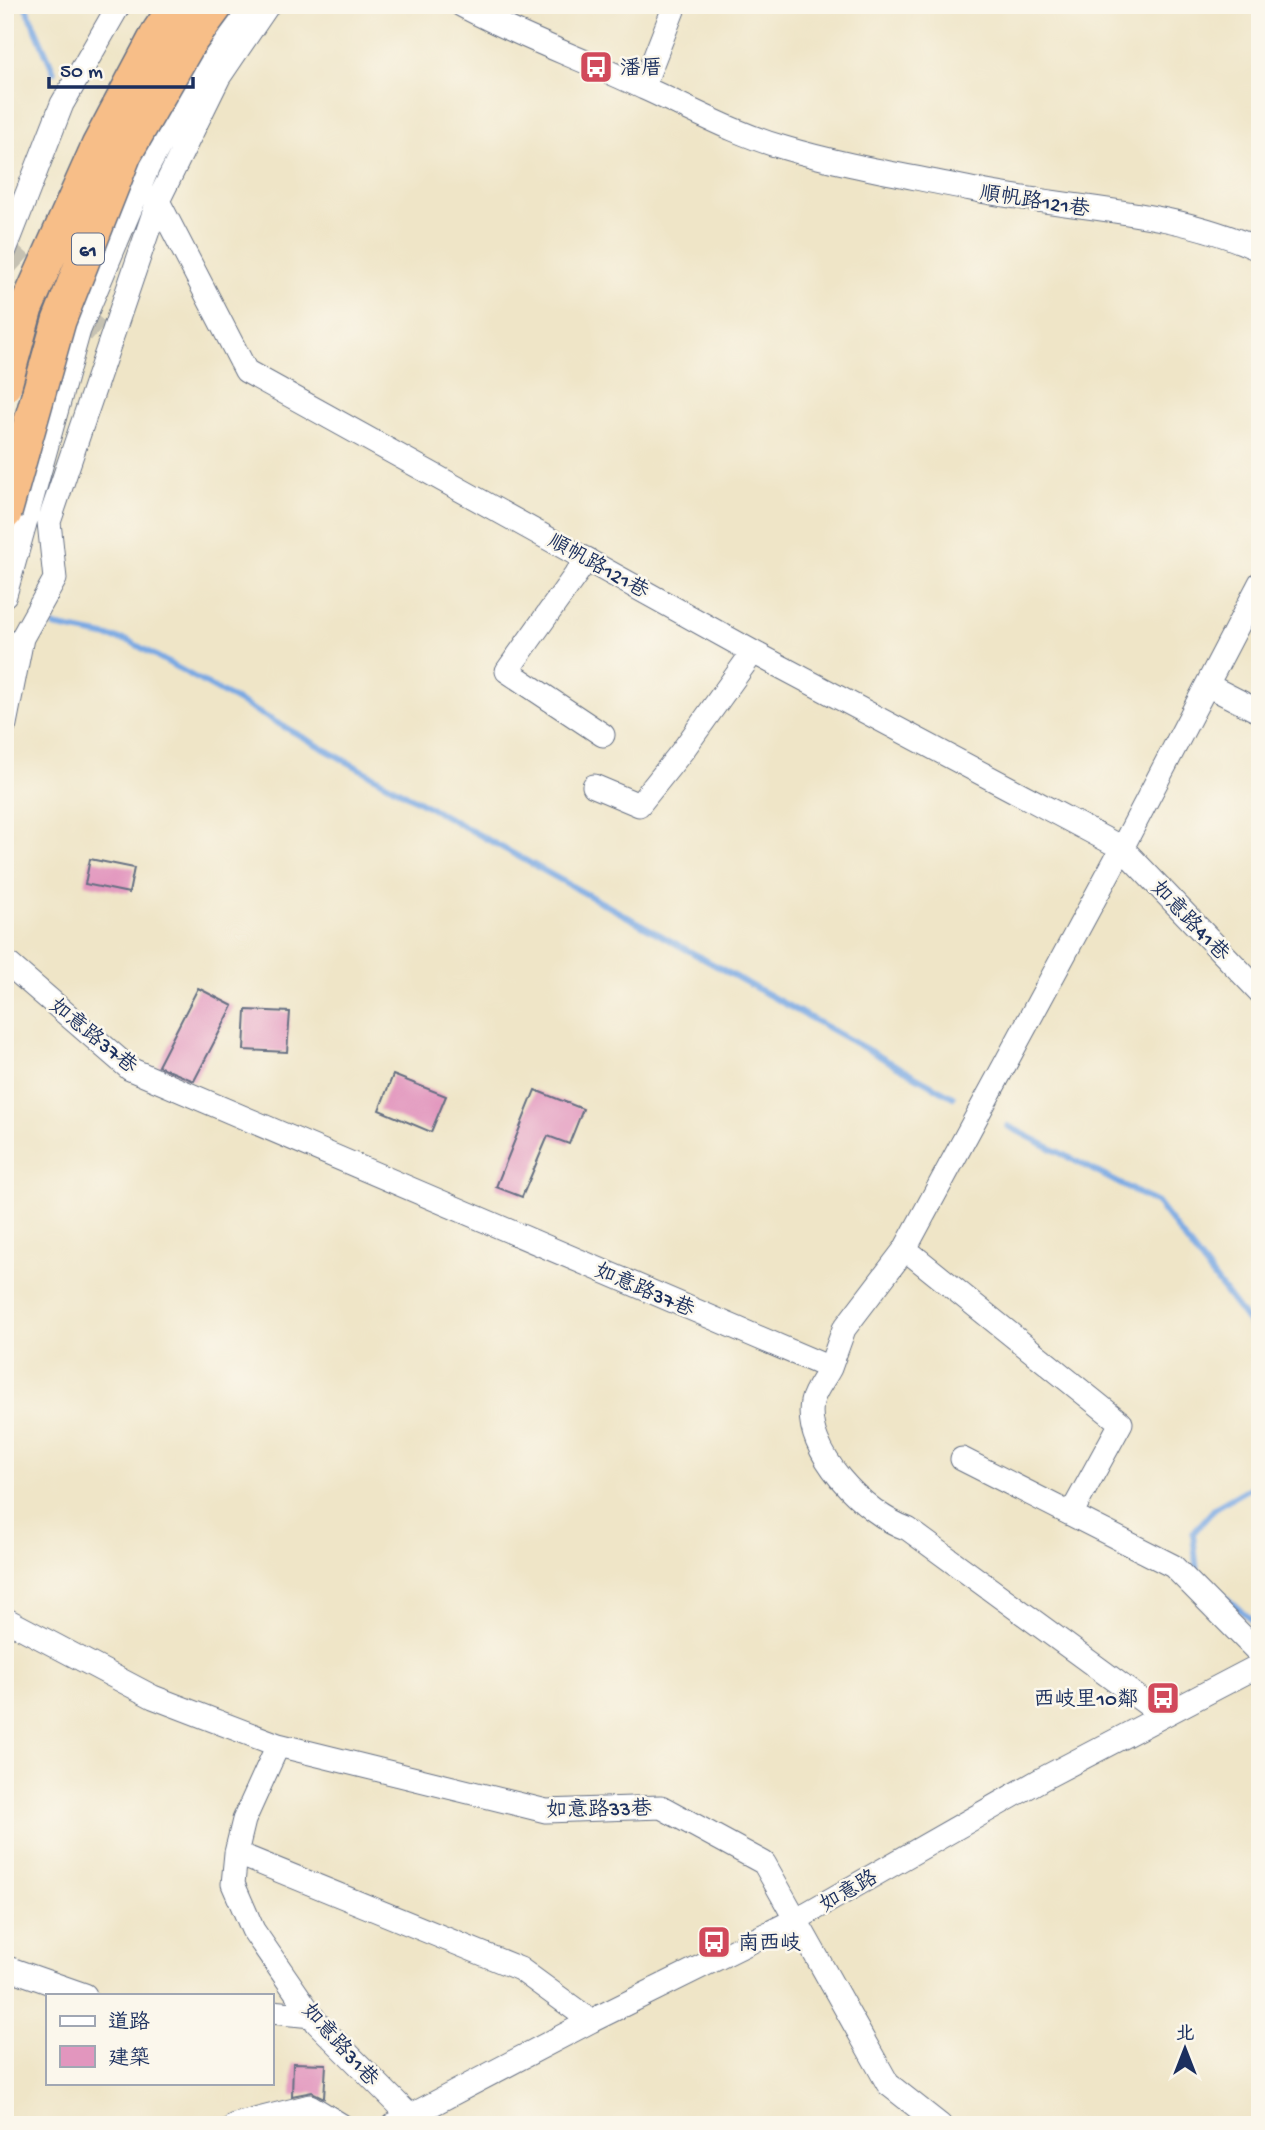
<svg xmlns="http://www.w3.org/2000/svg" width="1265" height="2130" viewBox="0 0 1265 2130" font-family="'Gochi Hand','LXGW WenKai TC',sans-serif">
  <style>
    .lines { fill: none; stroke-linecap: round; stroke-linejoin: round }
    .stream { stroke: #78a8e3; stroke-width: 6 }
    .building { fill: #e296be }
    .minor-tunnel { stroke: #c5c1b2; stroke-width: 23; stroke-dasharray: 23 11; stroke-linecap: butt }
    .minor-casing { stroke: #656f83; stroke-width: 25 }
    .minor { stroke: #fff; stroke-width: 23 }
    .highway-bridge-casing { stroke: #656f83; stroke-width: 36; stroke-linecap: butt }
    .highway-bridge { stroke: #f7be88; stroke-width: 33 }
    .labels { text-anchor: middle; stroke-width: 5; stroke-linejoin: round; paint-order: stroke }
    .shield { fill: #fbf7ec; stroke: #5e6b89; stroke-width: 2 }
    .shield-label { font-size: 19px; font-weight: bold; fill: #1b2f5e }
    .poi-label { font-size: 21px; fill: #1b2f5e; stroke: #fbf7ec; text-anchor: start }
    .street-label { font-size: 21px; fill: #1b2f5e; stroke: #fbf7ec }
  </style>
  <rect width="100%" height="100%" fill="#fbf7ec"/>
  <filter id="ink" filterUnits="userSpaceOnUse"><feTurbulence type="fractalNoise" baseFrequency=".0143" numOctaves="2"/><feDisplacementMap in="SourceGraphic" scale="14" xChannelSelector="R" yChannelSelector="G"/><feConvolveMatrix kernelMatrix="1 2 1 2 8 2 1 2 1" color-interpolation-filters="sRGB"/></filter>
  <filter id="wash" filterUnits="userSpaceOnUse"><feTurbulence type="fractalNoise" baseFrequency=".00686" numOctaves="4" result="noise"/><feDisplacementMap in="SourceGraphic" scale="28" xChannelSelector="R" yChannelSelector="G"/><feGaussianBlur stdDeviation="1.57" result="paint"/><feColorMatrix in="noise" values="0 0 0 0 0 0 0 0 0 0 0 0 0 0 0 0 0 1.4 0 .05"/><feComposite in="paint" operator="in"/></filter>
  <g filter="url(#wash)">
    <rect width="100%" height="100%" fill="#efe5c7"/>
    <g class="lines">
      <path class="stream" d="M25 5 54 72
        M54 626 129 641 953 1097
        M1008 1126 1157 1203 1260 1338
        M1260 1482 1216 1507 1193 1533 1197 1573 1260 1627"/>
    </g>
    <g id="blocks">
      <path class="building" d="M90 859 134 868 129 893 85 884Z
        M198 988 233 1006 194 1081 158 1066Z
        M246 1010 290 1012 287 1052 244 1050Z
        M393 1075 446 1096 431 1132 379 1110Z
        M535 1090 583 1109 569 1144 548 1136 522 1197 496 1187Z
        M293 2063 326 2064 324 2098 312 2092 292 2096Z"/>
    </g>
  </g>
  <g filter="url(#ink)">
    <use href="#blocks" fill-opacity="0" stroke="#656f83" stroke-width="2"/>
    <g class="lines">
      <path class="minor-tunnel" d="M5 249 110 342"/>
      <defs>
        <path id="minor" d="M461 5C520 37 583 59 644 88 691 109 735 134 785 148 845 166 909 176 971 189 1066 209 1171 208 1260 250
          M643 87 675 5
          M158 201 246 371 753 652 1122 848 1260 992
          M5 250 62 104 119 5
          M587 559 507 671 603 735
          M5 595 79 330 148 167 208 56 245 5
          M1207 685 1260 712
          M5 724 22 638 55 579 49 522 158 201 219 77 268 5
          M594 786 639 805 683 750 753 652
          M5 961 130 1069 830 1368C825 1378 814 1391 812 1402 803 1452 865 1514 908 1529L1162 1715
          M905 1249 1121 1423 1071 1514
          M830 1368 844 1329 905 1249 1122 848 1260 583
          M962 1459 1173 1566 1260 1654
          M5 1619 153 1697 278 1745 546 1811 661 1807 764 1863 888 2084 940 2125
          M278 1745 244 1820 236 1853 520 1969 591 2021
          M236 1853 233 1884 253 1930 317 2023 410 2116
          M5 1967 85 1995
          M271 2012 312 2016
          M235 2125 310 2106 341 2125
          M393 2125 591 2021 797 1919 1042 1779 1260 1665"/>
      </defs>
      <use href="#minor" class="minor-casing"/>
      <use href="#minor" class="minor"/>
      <defs>
        <path id="highway-bridge" d="M5 385 26 308 98 146 159 31 177 5
          M5 513 59 321 125 154 189 43 217 5"/>
      </defs>
      <use href="#highway-bridge" class="highway-bridge-casing"/>
      <use href="#highway-bridge" class="highway-bridge"/>
    </g>
  </g>
  <defs>
    <symbol id="bus-square" viewBox="-11 -11 22 22"><rect x="-9" y="-9" width="18" height="18" rx="4" fill="#d1495b" stroke="#fbf7ec"/><path d="M-5-6H5V4H4V6H2V4H-2V6H-4V4H-5ZM-3.5-4V0h7V-4ZM-3.5 1.2v1.5H-2V1.2ZM2 1.2v1.5H3.5V1.2Z" fill="#fff"/></symbol>
  </defs>
  <g fill-rule="evenodd">
    <use href="#bus-square" x="577" y="48" width="38" height="38"/>
    <use href="#bus-square" x="1144" y="1679" width="38" height="38"/>
    <use href="#bus-square" x="695" y="1923" width="38" height="38"/>
  </g>
  <g class="labels">
    <rect class="shield" x="72" y="233.5" width="32" height="31" rx="5"/>
    <g class="shield-label">
      <text x="88" y="256">61</text>
    </g>
    <g class="poi-label">
      <text x="620" y="74">潘厝</text>
      <text x="1138" y="1705" text-anchor="end">西岐里10鄰</text>
      <text x="738" y="1949">南西岐</text>
    </g>
    <g class="street-label">
      <text transform="translate(1035 200) rotate(9)" y="7">順帆路121巷</text>
      <text transform="translate(599 565) rotate(29)" y="7">順帆路121巷</text>
      <text transform="translate(1191 920) rotate(46)" y="7">如意路41巷</text>
      <text transform="translate(94 1035) rotate(39)" y="7">如意路37巷</text>
      <text transform="translate(645 1289) rotate(23)" y="7">如意路37巷</text>
      <text transform="translate(599 1808) rotate(-1)" y="7">如意路33巷</text>
      <text transform="translate(848 1890) rotate(-30)" y="7">如意路</text>
      <text transform="translate(341 2044) rotate(48)" y="7">如意路31巷</text>
    </g>
  </g>
  <rect width="1265" height="2130" fill="none" stroke="#fbf7ec" stroke-width="28"/>
  <rect x="46" y="1994" width="228" height="91" fill="#fbf7ec" stroke="#a1a7b3" stroke-width="2"/>
  <rect x="60" y="2016" width="35" height="10" fill="#ffffff" stroke="#a1a7b3" stroke-width="2"/>
  <text x="108" y="2028" font-size="21" fill="#1b2f5e">道路</text>
  <rect x="60" y="2046" width="35" height="21" fill="#e296be" stroke="#a1a7b3" stroke-width="2"/>
  <text x="108" y="2064" font-size="21" fill="#1b2f5e">建築</text>
  <g transform="translate(1185 2049)" stroke="#fbf7ec" stroke-width="5" paint-order="stroke">
  <path d="M0-5L12 26L0 18L-12 26Z" fill="#1b2f5e"/>
  <text y="-10" font-size="19" font-weight="bold" text-anchor="middle" fill="#1b2f5e">北</text>
  </g>
  <path d="M49 77v10h144v-10" fill="none" stroke="#1b2f5e" stroke-width="3.5"/>
  <text x="60" y="77" font-size="21" fill="#1b2f5e" stroke="#fbf7ec" stroke-width="5" paint-order="stroke">50 m</text>
</svg>
